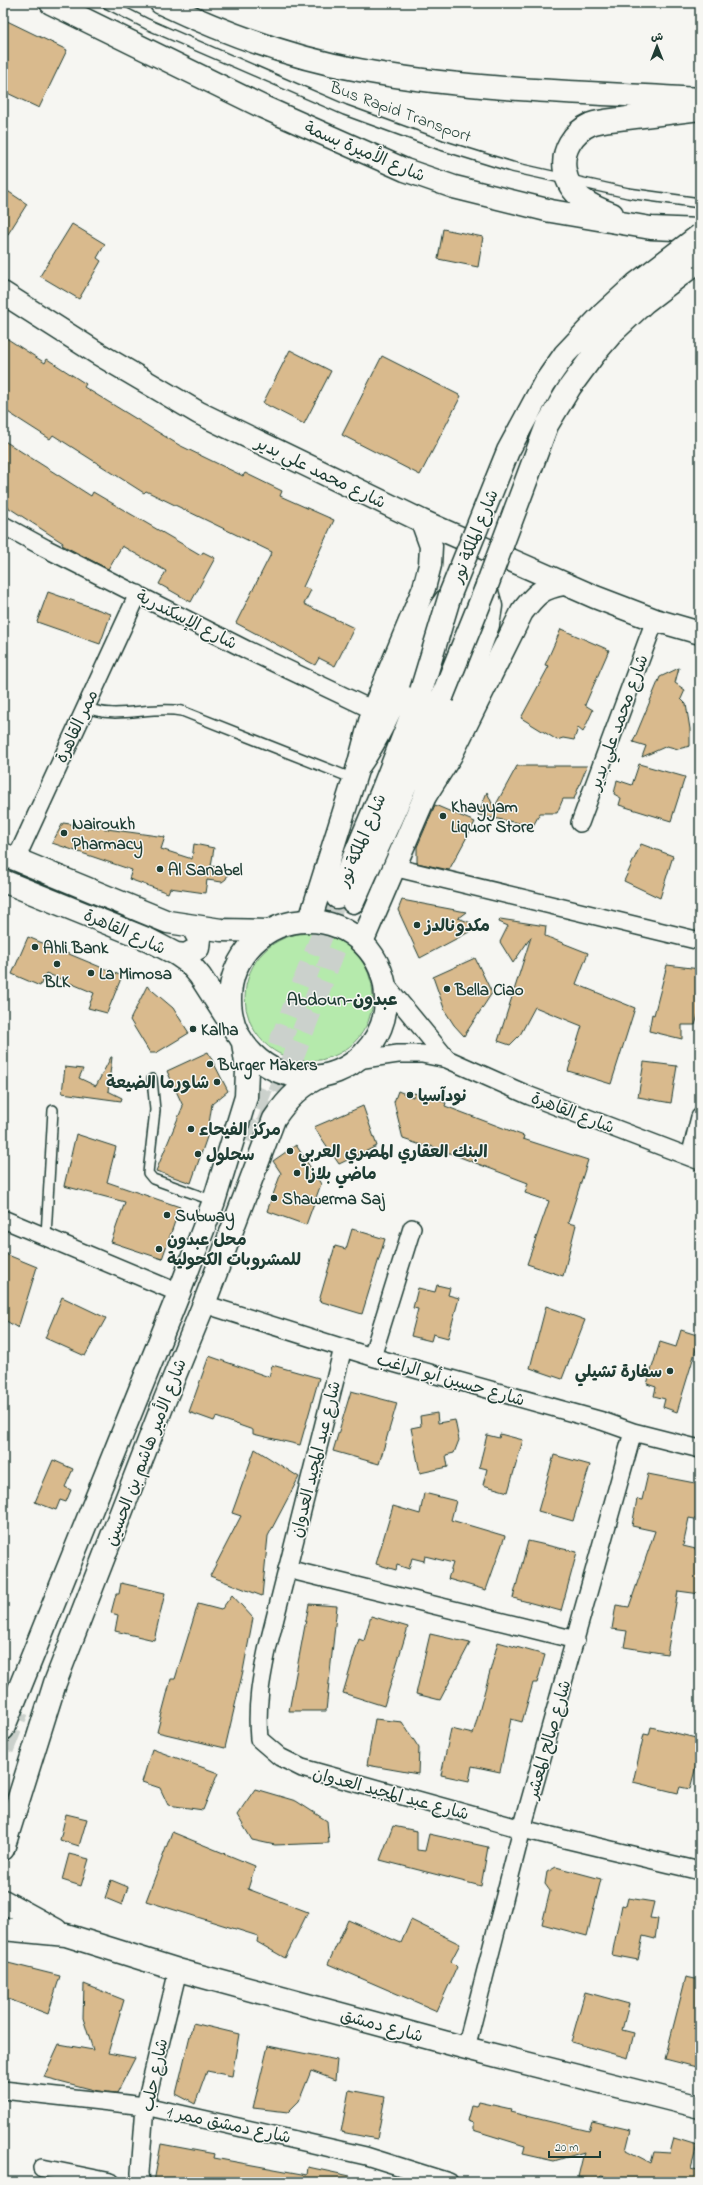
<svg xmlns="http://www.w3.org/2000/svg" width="703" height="2185" viewBox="0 0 703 2185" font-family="'Indie Flower','Playpen Sans Arabic',sans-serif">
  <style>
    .green { fill: #b5eaac; stroke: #6a9470 }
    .building { fill: #d9ba8d; stroke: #1f3d34 }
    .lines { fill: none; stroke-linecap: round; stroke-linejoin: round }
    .trunk-tunnel { stroke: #cbd1cc; stroke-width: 22; stroke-dasharray: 22 11; stroke-linecap: butt }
    .service-casing { stroke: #1f3d34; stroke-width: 12 }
    .minor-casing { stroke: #1f3d34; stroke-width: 20 }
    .tertiary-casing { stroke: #1f3d34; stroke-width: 25 }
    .secondary-casing { stroke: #1f3d34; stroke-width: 25 }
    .primary-casing { stroke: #1f3d34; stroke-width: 25 }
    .trunk-casing { stroke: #1f3d34; stroke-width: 25 }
    .service { stroke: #f6f6f2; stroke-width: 9 }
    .minor { stroke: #f6f6f2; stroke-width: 17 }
    .tertiary { stroke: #f6f6f2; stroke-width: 22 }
    .secondary { stroke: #f6f6f2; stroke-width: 22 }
    .primary { stroke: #f6f6f2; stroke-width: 22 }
    .trunk { stroke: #f6f6f2; stroke-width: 22 }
    .trunk-bridge-casing { stroke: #1f3d34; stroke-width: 25; stroke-linecap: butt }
    .trunk-bridge { stroke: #f6f6f2; stroke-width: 22 }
    .poi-dot { fill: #1f3d34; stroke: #f6f6f2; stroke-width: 1.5 }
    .labels { text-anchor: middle; stroke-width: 3; stroke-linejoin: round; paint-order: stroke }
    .street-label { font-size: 17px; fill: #1f3d34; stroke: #f6f6f2 }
    .poi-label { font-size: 17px; font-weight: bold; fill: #1f3d34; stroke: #f6f6f2; text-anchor: start }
    .neighbourhood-label { font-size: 18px; font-weight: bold; fill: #1f3d34; stroke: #f6f6f2 }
  </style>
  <rect width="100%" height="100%" fill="#f6f6f2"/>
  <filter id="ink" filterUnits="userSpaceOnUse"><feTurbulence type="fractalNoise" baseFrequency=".025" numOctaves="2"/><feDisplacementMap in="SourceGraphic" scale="8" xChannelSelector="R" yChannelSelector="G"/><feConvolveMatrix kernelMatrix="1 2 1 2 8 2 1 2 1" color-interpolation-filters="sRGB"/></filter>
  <g filter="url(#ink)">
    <path class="green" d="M245 997a64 64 0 1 1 128 0a64 64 0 1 1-128 0Z"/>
    <path class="building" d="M3 19 67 50 39 108 3 91Z
      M3 188 27 204 3 242Z
      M72 224 105 244 97 258 101 261 79 299 40 276Z
      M443 229 483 237 478 267 438 259Z
      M3 336 45 363 47 359 86 384 84 387 179 445 243 476 245 473 282 491 280 496 334 520 303 587 311 590 304 604 354 628 335 666 319 658 315 665 236 623 272 552 146 491 144 493 53 435 50 439 3 409Z
      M290 350 331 371 304 424 263 403Z
      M382 356 461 396 420 475 342 435Z
      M3 440 91 496 93 492 201 555 203 552 215 558 191 602 159 584 166 571 122 546 108 569 62 545 63 543 3 504Z
      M48 592 111 614 100 644 37 622Z
      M561 629 609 650 585 705 593 710 583 732 578 728 574 740 563 738 557 740 521 718 549 666 545 665Z
      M679 668 675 683 685 690 681 699 686 704 690 729V746L678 749 667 746 642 757 646 746 633 742 660 677Z
      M639 764 685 777 671 821 619 805 621 798 614 794 617 780 632 785Z
      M517 766H587L574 799H563L557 813H540L533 826 478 815 487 792 494 808Z
      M435 805 475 822 449 870 417 863V847Z
      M63 823 165 837 161 849 192 859 194 844 214 848 211 866 223 868 228 874 226 879 222 882 207 880 205 893 170 888 168 893 129 879 132 870 52 843Z
      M641 844 673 856 660 898 624 881Z
      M402 900 466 912 458 918 471 923 469 932 420 958 398 910Z
      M500 919 546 926 545 936 588 953 576 984 635 1008 611 1084 568 1071 582 1026 535 1007 520 1035 510 1045 498 1041 531 937 513 963 500 942 508 926 499 922Z
      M28 937 122 976 107 1013 88 1008 94 993 46 973 40 986 12 974Z
      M475 958 492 993 464 1036 454 1025 445 1011 433 977Z
      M667 965 700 969V1009L695 1025H682V1039L649 1031 652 1014 654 1015Z
      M147 986 173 1008 189 1033 156 1053H150L130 1020Z
      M208 1052 228 1091 212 1104 207 1137 191 1183 156 1171 183 1106 167 1071Z
      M111 1057H112L108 1091 122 1098 121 1101 62 1093 65 1067 83 1069 79 1078 96 1086Z
      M644 1062 677 1066 671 1103 638 1097Z
      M398 1091 413 1097 414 1093 430 1099 431 1097 446 1103 445 1106 524 1136 523 1139 588 1160 568 1223 576 1225 563 1276 527 1264 549 1201 525 1193 528 1183 431 1146 430 1148 403 1139 394 1102Z
      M363 1106 377 1146 339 1164 314 1127Z
      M76 1134 116 1147 107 1182 180 1207 162 1259 111 1242 125 1202 64 1186Z
      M296 1145 321 1184 306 1225 267 1211 281 1173 273 1161Z
      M352 1229 385 1239 362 1314 319 1301 335 1246 346 1249Z
      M3 1253 37 1267 18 1328 3 1319Z
      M437 1285 450 1288 448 1295 459 1298 448 1338 433 1334 431 1341 411 1336 418 1309 413 1308 418 1288 435 1292Z
      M62 1297 106 1318 85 1356 45 1338Z
      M546 1306 585 1320 562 1379 530 1368Z
      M681 1330 700 1336 677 1412 663 1407 665 1399 654 1396 656 1387 647 1384 660 1342 676 1347Z
      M209 1356 269 1377 272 1365 319 1378 300 1445 253 1434V1430L216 1417 214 1421 189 1412Z
      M351 1391 397 1403 379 1464 333 1451Z
      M437 1413 438 1423 455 1420 459 1440 454 1453 446 1455 448 1467 420 1473 411 1428 421 1426 420 1416Z
      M500 1434 523 1440 508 1492 483 1485 487 1469 479 1467 487 1435 499 1438Z
      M255 1449 299 1477 268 1536 262 1596 210 1576 241 1516 232 1513Z
      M554 1455 590 1465 573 1521 538 1511Z
      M53 1460 73 1469 65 1487 71 1490 66 1502 60 1500 56 1510 35 1502Z
      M648 1474 700 1484V1520L689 1518 683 1546 700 1550V1594L678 1591 667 1654 624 1647 627 1631 612 1629 616 1605 629 1607 655 1531 632 1526 637 1499 642 1500Z
      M424 1493 456 1501 451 1520 505 1536 486 1590 448 1579 453 1563 425 1556 424 1561 412 1558 409 1569 397 1565 396 1570 376 1564 393 1506 420 1514Z
      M528 1541 577 1552 561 1611 513 1598Z
      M121 1583 165 1593 154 1640 115 1631 118 1615 111 1613 116 1594H119Z
      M232 1595 253 1618 243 1671 225 1748 157 1732 171 1679H175L198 1604 221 1610Z
      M309 1604 337 1606 326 1711H289Z
      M371 1616 408 1627 384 1706 343 1693 359 1639 364 1641Z
      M430 1634 470 1643 440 1700 416 1694Z
      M498 1642 545 1655 537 1683H533L522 1722 511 1719 500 1772 472 1766 469 1781 441 1775 451 1729 473 1734Z
      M375 1719 402 1722 419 1748 418 1774 367 1765Z
      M651 1727 700 1739V1751L690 1789 680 1787 678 1793 633 1782 644 1734 649 1735Z
      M152 1749 218 1773 203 1810 168 1805 160 1788 142 1782Z
      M255 1789 296 1801 327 1821 329 1843 275 1845 252 1840 237 1815Z
      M66 1814 87 1819 79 1846 60 1840Z
      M393 1826 417 1831V1850L425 1851 429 1834 488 1847 481 1886 380 1860Z
      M172 1832 255 1866 248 1889 308 1912 285 1958 257 1942 258 1936 146 1901Z
      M69 1854 89 1859 81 1886 62 1880Z
      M556 1867 601 1879 587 1936 542 1924 550 1891 545 1884 547 1872Z
      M111 1880 128 1887 122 1905 105 1898Z
      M628 1898 654 1902 650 1918 658 1919 655 1939 643 1936 638 1960 612 1955 622 1905 626 1906Z
      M348 1920 401 1943 411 1920 460 1944 451 1961 457 1967 437 2011 328 1964Z
      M8 1963 60 1976 48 2014 3 1997V1976Z
      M686 1977 700 1980V2068L665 2059Z
      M84 1984 124 2000 108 2053 135 2058 117 2093 98 2091 44 2077 59 2044 93 2050 83 2018Z
      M585 1992 629 2004 622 2030 634 2033 628 2058 571 2042Z
      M193 2023 239 2034 232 2076 207 2071 195 2104 176 2094Z
      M268 2046 337 2060 335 2080 311 2071 299 2101 288 2112 253 2108Z
      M349 2090 385 2097 377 2139 341 2132Z
      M479 2102 511 2109 510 2112 589 2131 592 2121 631 2130 626 2150 651 2163 654 2152 670 2153 674 2138 697 2145 691 2168 700 2171V2182H628L601 2176 596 2181 578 2177 584 2152 554 2161 523 2154 525 2146 473 2130V2123L467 2121 471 2106 477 2107Z
      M161 2144 215 2154 214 2158 307 2175 308 2167 350 2176V2182H154Z"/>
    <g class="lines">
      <path class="trunk-tunnel" d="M267 1124 353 902
        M242 1139 337 897
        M3 1749 18 1711"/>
      <defs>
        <path id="service" d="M106 3 147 24 345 110 441 145 512 167 628 193 700 203
          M85 707C116 721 149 705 182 711L354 779
          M152 1079 155 1110 148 1173 153 1179 214 1201
          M46 1236 53 1110"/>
        <path id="minor" d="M3 525 45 548 247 650 373 710
          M580 823 655 620
          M16 859 138 594
          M393 867 700 941
          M386 985 447 1059
          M357 1060 398 1054H422L447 1059 530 1096 700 1161
          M690 1157 700 1117
          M3 1219 179 1293
          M204 1304 372 1357 602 1421 633 1432 700 1449
          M343 1348 268 1646C261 1679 256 1705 259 1739L280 1757 302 1768 522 1829 700 1871
          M372 1357 412 1228
          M287 1569 576 1640
          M466 2048 522 1829 633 1432
          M3 2090 145 2106 366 2156 449 2182
          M42 2168 111 2182
          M141 2182 140 2173 145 2106 178 1970"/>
        <path id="tertiary" d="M3 293 97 353 199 413 422 521 595 597 655 620 700 633
          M310 920 358 767 373 710 424 588 430 565 431 546 422 521
          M362 942 425 796 451 755 522 612C536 594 541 588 564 584
          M3 1901 56 1930
          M3 1929 66 1935 178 1970 466 2048 700 2107"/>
        <path id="secondary" d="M3 854 168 922 221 930 268 931
          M3 881 149 940 176 954 189 963 200 976 236 1032
          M176 954 186 955 198 948 199 939 192 926"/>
        <path id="primary" d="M51 3 263 107 405 170 454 187 551 211 651 228 700 230
          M161 3C222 32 293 58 359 70 471 91 587 92 700 99
          M612 214C590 206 569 195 565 171 561 151 573 132 591 124 602 120 616 120 627 118 652 115 676 112 700 109"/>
        <path id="trunk" d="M358 767C396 715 409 648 448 597
          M425 796 488 625 491 606 486 588
          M337 897 382 791 421 691
          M353 902 401 796 442 697
          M230 999a78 78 0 1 1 156 0a78 78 0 1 1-156 0Z
          M3 1729 179 1293 214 1201 246 1097 247 1070 243 1043
          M3 1849 55 1683 162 1407 204 1304 274 1119C286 1101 302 1084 322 1076"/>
      </defs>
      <use href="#service" class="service-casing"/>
      <use href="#minor" class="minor-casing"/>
      <use href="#tertiary" class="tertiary-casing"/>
      <use href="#secondary" class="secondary-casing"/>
      <use href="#primary" class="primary-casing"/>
      <use href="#trunk" class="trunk-casing"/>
      <use href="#service" class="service"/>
      <use href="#minor" class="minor"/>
      <use href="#tertiary" class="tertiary"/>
      <use href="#secondary" class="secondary"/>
      <use href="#primary" class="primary"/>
      <use href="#trunk" class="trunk"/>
      <defs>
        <path id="trunk-bridge" d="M421 691 451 592 508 451 544 384 565 354 602 315 636 284 700 235
          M442 697 486 588 547 425 570 387 595 353 613 332 645 302 700 260"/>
      </defs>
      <use href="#trunk-bridge" class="trunk-bridge-casing"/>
      <use href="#trunk-bridge" class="trunk-bridge"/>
    </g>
  </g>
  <g class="poi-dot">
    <circle cx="443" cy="816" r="4"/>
    <circle cx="64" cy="833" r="4"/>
    <circle cx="160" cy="869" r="4"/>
    <circle cx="417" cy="925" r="4"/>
    <circle cx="35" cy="947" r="4"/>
    <circle cx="57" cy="964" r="4"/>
    <circle cx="91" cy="973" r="4"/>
    <circle cx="447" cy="989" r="4"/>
    <circle cx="193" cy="1029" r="4"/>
    <circle cx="210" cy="1064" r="4"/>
    <circle cx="217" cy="1082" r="4"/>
    <circle cx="410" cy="1095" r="4"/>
    <circle cx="191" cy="1129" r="4"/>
    <circle cx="290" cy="1151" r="4"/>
    <circle cx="198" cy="1154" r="4"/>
    <circle cx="297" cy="1173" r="4"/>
    <circle cx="274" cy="1198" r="4"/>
    <circle cx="167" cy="1215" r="4"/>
    <circle cx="159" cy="1249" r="4"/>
    <circle cx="670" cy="1371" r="4"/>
  </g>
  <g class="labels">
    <g class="street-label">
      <text transform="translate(401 111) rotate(20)" y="6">Bus Rapid Transport</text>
      <text transform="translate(365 151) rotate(23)" y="6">شارع الأميرة بسمة</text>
      <text transform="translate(321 472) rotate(26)" y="6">شارع محمد علي بدير</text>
      <text transform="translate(474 536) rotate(-68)" y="6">شارع الملكة نور</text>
      <text transform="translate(187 619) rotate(27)" y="6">شارع الإسكندرية</text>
      <text transform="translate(618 722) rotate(-70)" y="6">شارع محمد علي بدير</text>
      <text transform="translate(76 726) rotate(-65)" y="6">ممر القاهرة</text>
      <text transform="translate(361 840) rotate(-67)" y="6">شارع الملكة نور</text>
      <text transform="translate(125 931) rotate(24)" y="6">شارع القاهرة</text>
      <text transform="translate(573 1112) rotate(21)" y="6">شارع القاهرة</text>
      <text transform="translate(451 1379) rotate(16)" y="6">شارع حسين أبو الراغب</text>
      <text transform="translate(145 1452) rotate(-69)" y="6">شارع الأمير هاشم بن الحسين</text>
      <text transform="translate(315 1459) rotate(-76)" y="6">شارع عبد المجيد العدوان</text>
      <text transform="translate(548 1739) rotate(-74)" y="6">شارع صالح المعشر</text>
      <text transform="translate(391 1793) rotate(15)" y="6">شارع عبد المجيد العدوان</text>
      <text transform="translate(382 2025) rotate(15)" y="6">شارع دمشق</text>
      <text transform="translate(154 2075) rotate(-78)" y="6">شارع حلب</text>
      <text transform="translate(229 2124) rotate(12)" y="6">شارع دمشق ممر 1</text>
    </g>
    <g class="poi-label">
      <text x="451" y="812">Khayyam<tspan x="451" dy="20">Liquor Store</tspan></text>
      <text x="72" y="829">Nairoukh<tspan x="72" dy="20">Pharmacy</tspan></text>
      <text x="168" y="875">Al Sanabel</text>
      <text x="425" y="931">مكدونالدز</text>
      <text x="43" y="953">Ahli Bank</text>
      <text x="99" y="979">La Mimosa</text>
      <text x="57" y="987" text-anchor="middle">BLK</text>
      <text x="455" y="995">Bella Ciao</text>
      <text x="201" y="1035">Kalha</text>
      <text x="218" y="1070">Burger Makers</text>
      <text x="209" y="1088" text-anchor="end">شاورما الضيعة</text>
      <text x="418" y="1101">نودآسيا</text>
      <text x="199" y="1135">مركز الفيحاء</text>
      <text x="298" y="1157">البنك العقاري المصري العربي</text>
      <text x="206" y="1160">سحلول</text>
      <text x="305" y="1179">ماضي بلازا</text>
      <text x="282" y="1204">Shawerma Saj</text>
      <text x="175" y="1221">Subway</text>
      <text x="167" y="1245">محل عبدون<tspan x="167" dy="20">للمشروبات الكحولية</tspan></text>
      <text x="662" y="1377" text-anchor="end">سفارة تشيلي</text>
    </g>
    <g class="neighbourhood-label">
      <text x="342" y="1005">Abdoun-عبدون</text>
    </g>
  </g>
  <rect width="703" height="2185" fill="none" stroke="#f6f6f2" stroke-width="16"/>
  <rect x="8" y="8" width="687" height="2169" fill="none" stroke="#1f3d34" stroke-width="1.5" filter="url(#ink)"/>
  <g transform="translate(657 46)" stroke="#f6f6f2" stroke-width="3" paint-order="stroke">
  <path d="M0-3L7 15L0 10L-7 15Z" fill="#1f3d34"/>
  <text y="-6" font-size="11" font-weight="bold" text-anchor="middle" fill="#1f3d34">ش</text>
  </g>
  <path d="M549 2151v6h51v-6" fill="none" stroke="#1f3d34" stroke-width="2"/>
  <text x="555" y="2151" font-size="12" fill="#1f3d34" stroke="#f6f6f2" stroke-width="3" paint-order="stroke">20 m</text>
</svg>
